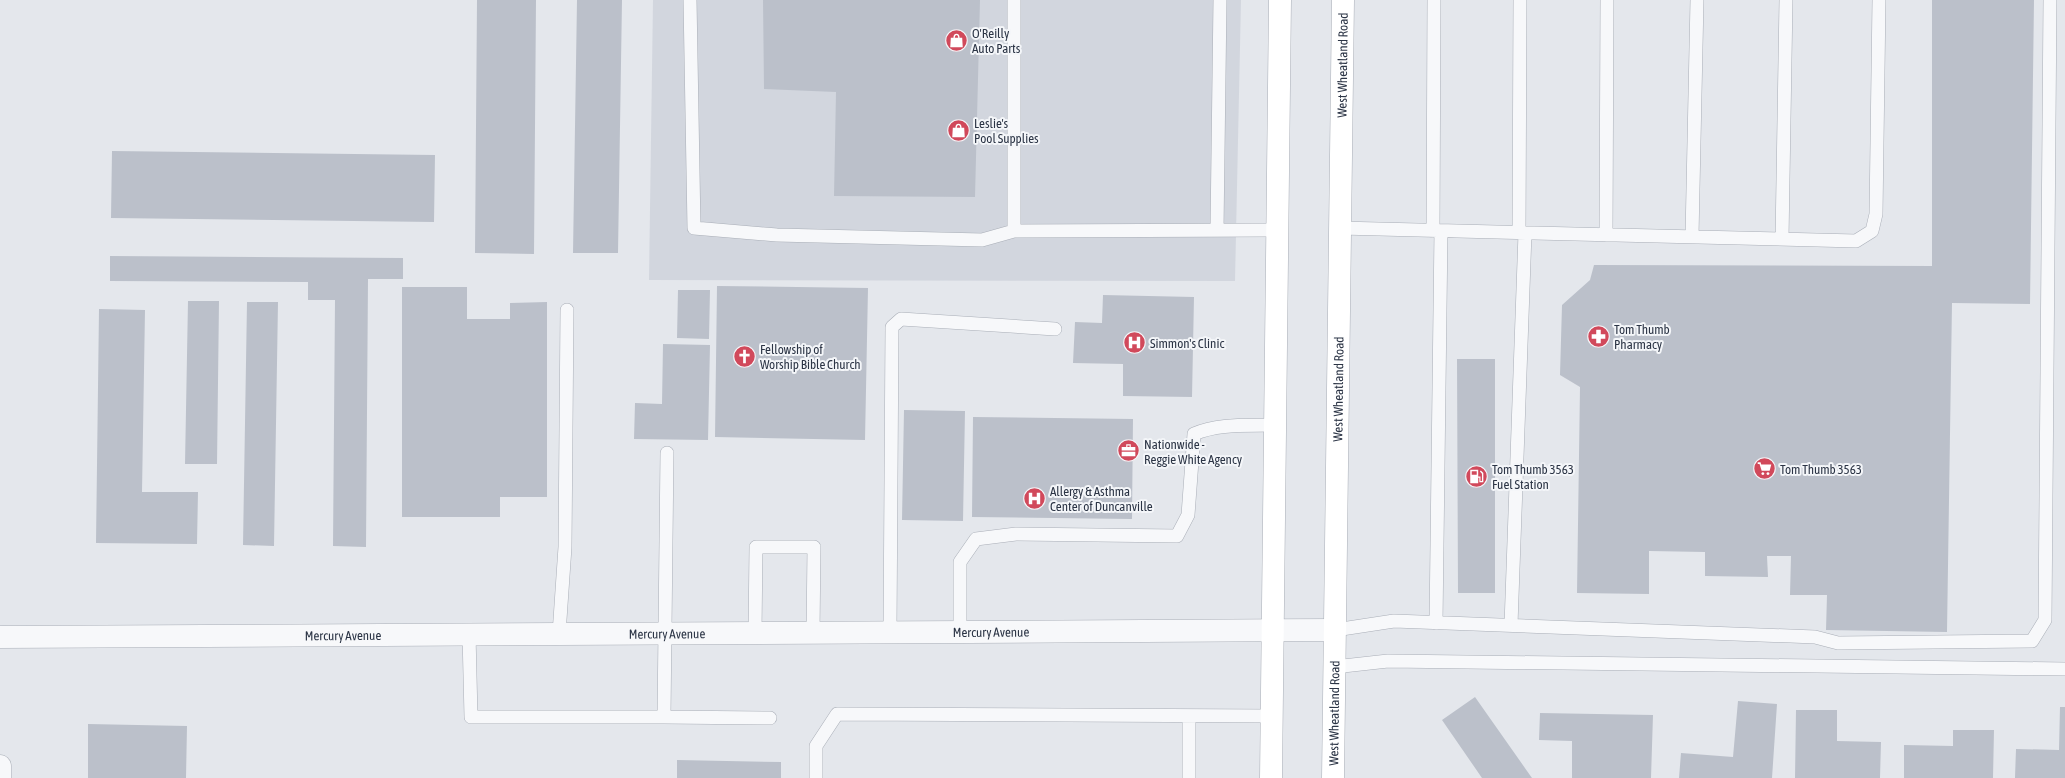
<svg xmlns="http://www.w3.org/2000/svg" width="2065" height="778" viewBox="0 0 2065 778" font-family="'Asap Condensed',sans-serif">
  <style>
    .built { fill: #d2d6de }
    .building { fill: #bbc0ca }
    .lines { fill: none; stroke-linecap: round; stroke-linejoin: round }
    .service-casing { stroke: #a9aeb7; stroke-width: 14 }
    .minor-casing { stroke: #a9aeb7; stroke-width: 23 }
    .secondary-casing { stroke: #a9aeb7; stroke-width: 23 }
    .service { stroke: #f7f8fa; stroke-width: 13 }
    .minor { stroke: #f7f8fa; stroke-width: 22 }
    .secondary { stroke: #fff; stroke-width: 22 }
    .labels { text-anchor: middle; stroke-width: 4; stroke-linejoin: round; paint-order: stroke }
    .poi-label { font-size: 13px; fill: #2b3445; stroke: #f4f6f9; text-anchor: start }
    .street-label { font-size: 13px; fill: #2b3445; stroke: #f4f6f9 }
  </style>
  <rect width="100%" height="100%" fill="#e4e7ec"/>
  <path class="built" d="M653 0H1241L1235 281 649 280Z"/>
  <path class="building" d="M477 0H536L534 254 475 253Z
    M577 0H622L618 253H573Z
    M763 0H980L975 197 834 196 836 92 764 89Z
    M1932 0H2034L2030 304 1952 303 1947 632 1826 630 1827 595H1790L1791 556H1767L1768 577 1705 576V552L1649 551V594L1577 593 1580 387 1560 375 1562 305 1590 280 1594 265 1932 266Z
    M112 151 435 155 434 222 111 218Z
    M110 256 403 258V279H368L366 547 333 546 335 300H308V282L110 281Z
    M717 286 868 288 865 440 715 437Z
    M402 287H467V319H510V303L547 302V497H500V517H402Z
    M678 290H710L709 339 677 338Z
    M1103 295 1194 297 1192 397 1123 396V364L1073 363 1075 322 1102 323Z
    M188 301H219L217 464H185Z
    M247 302H278L274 546 243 545Z
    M99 309 145 310 142 492H198L197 544 96 543Z
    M663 344 710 345 708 440 634 439 635 403 662 404Z
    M1457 359H1495V593H1458Z
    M904 410 965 411 963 521 902 520Z
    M973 417 1133 419 1132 519 972 517Z
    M1475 697 1532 778H1482L1442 720Z
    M1738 701 1777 704 1772 778H1679L1681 753 1733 757Z
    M2060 707H2065V778H2015L2016 749 2059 750Z
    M1796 710H1837V741L1881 742 1880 778H1795Z
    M1540 713 1653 715 1651 778H1572V741L1539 740Z
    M88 724 187 726 186 778H88Z
    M1953 730H1994L1993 778H1904V745L1953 746Z
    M677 760 781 762V778H677Z"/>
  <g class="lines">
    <defs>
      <path id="service" d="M690 0 694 228 777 235 982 240 1014 231
        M1014 0V231L1278 230
        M1340 228 1856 241 1872 231 1876 214 1879 0
        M1217 229 1220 0
        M1433 231 1434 0
        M1519 233 1520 0
        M1606 235 1607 0
        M1692 236 1697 0
        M1782 239 1786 0
        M1436 623 1441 231
        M1511 625 1525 233
        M1335 630 1394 621 1815 637 1838 643 2032 641 2045 620 2050 0
        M890 632 892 327 901 319 1055 329
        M960 632V562L976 539 1016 534 1177 536 1188 515 1194 434C1219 423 1248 426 1275 425
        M755 633 756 547H814L813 633
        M469 634 471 717H664L667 453
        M559 634 565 547 567 310
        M1334 667 1388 661 2065 669
        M664 717 770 718
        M816 778V746L837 714 1271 716
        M1189 778V716"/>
      <g id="minor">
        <path id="s1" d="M0 637 1335 630"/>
        <path d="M0 766V778"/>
      </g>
      <g id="secondary">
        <path d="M1271 778 1280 0"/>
        <path id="s2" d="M1333 778 1343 0"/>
      </g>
    </defs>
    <use href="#service" class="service-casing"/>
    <use href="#minor" class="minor-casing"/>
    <use href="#secondary" class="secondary-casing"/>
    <use href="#service" class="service"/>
    <use href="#minor" class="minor"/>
    <use href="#secondary" class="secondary"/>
  </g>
  <defs>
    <symbol id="shop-disc" viewBox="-11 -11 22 22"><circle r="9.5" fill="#d1495b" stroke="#f4f6f9"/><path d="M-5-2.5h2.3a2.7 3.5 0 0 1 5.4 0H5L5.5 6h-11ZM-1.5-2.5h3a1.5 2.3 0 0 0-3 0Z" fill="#fff"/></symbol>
    <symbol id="pharmacy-disc" viewBox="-11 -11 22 22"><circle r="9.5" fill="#d1495b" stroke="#f4f6f9"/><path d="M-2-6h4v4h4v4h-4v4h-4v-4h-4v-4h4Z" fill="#fff"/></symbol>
    <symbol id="hospital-disc" viewBox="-11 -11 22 22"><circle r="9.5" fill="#d1495b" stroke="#f4f6f9"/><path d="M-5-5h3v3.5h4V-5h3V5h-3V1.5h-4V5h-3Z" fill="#fff"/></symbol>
    <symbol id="church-disc" viewBox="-11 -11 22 22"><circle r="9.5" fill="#d1495b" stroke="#f4f6f9"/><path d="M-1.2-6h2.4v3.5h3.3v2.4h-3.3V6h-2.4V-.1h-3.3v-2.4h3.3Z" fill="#fff"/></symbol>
    <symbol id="office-disc" viewBox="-11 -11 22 22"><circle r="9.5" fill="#d1495b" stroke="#f4f6f9"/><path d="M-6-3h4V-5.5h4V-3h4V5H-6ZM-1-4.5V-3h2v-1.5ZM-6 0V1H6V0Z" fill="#fff"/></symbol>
    <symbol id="supermarket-disc" viewBox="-11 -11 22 22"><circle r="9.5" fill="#d1495b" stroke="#f4f6f9"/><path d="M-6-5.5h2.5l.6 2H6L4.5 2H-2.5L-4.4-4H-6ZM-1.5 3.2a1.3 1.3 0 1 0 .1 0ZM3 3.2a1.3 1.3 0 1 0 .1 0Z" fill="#fff"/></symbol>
    <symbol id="fuel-disc" viewBox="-11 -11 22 22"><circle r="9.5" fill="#d1495b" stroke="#f4f6f9"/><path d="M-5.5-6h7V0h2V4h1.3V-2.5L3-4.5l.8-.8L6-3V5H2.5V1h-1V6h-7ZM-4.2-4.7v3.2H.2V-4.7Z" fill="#fff"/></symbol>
  </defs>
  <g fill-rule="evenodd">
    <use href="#shop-disc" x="944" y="28" width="25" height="25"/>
    <use href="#shop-disc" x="946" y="118" width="25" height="25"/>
    <use href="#pharmacy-disc" x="1586" y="324" width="25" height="25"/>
    <use href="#hospital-disc" x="1122" y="330" width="25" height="25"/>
    <use href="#church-disc" x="732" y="344" width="25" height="25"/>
    <use href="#office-disc" x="1116" y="438" width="25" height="25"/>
    <use href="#supermarket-disc" x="1752" y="456" width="25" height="25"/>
    <use href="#fuel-disc" x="1464" y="464" width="25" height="25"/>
    <use href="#hospital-disc" x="1022" y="486" width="25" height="25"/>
  </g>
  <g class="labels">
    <g class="poi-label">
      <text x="972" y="38">O'Reilly<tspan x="972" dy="15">Auto Parts</tspan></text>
      <text x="974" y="128">Leslie's<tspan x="974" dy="15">Pool Supplies</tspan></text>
      <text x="1614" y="334">Tom Thumb<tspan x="1614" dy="15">Pharmacy</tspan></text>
      <text x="1150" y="348">Simmon's Clinic</text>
      <text x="760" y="354">Fellowship of<tspan x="760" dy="15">Worship Bible Church</tspan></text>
      <text x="1144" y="449">Nationwide -<tspan x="1144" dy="15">Reggie White Agency</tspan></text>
      <text x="1492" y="474">Tom Thumb 3563<tspan x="1492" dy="15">Fuel Station</tspan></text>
      <text x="1780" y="474">Tom Thumb 3563</text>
      <text x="1050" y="496">Allergy &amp; Asthma<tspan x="1050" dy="15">Center of Duncanville</tspan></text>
    </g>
    <g class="street-label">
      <text dy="5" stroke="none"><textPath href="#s2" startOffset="713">West Wheatland Road</textPath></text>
      <text dy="5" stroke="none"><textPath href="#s2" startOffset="389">West Wheatland Road</textPath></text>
      <text dy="5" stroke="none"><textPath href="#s1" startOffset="991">Mercury Avenue</textPath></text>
      <text dy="5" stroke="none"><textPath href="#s1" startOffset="667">Mercury Avenue</textPath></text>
      <text dy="5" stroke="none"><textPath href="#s1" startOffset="343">Mercury Avenue</textPath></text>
      <text dy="5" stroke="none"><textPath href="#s2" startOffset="65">West Wheatland Road</textPath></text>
    </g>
  </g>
</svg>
